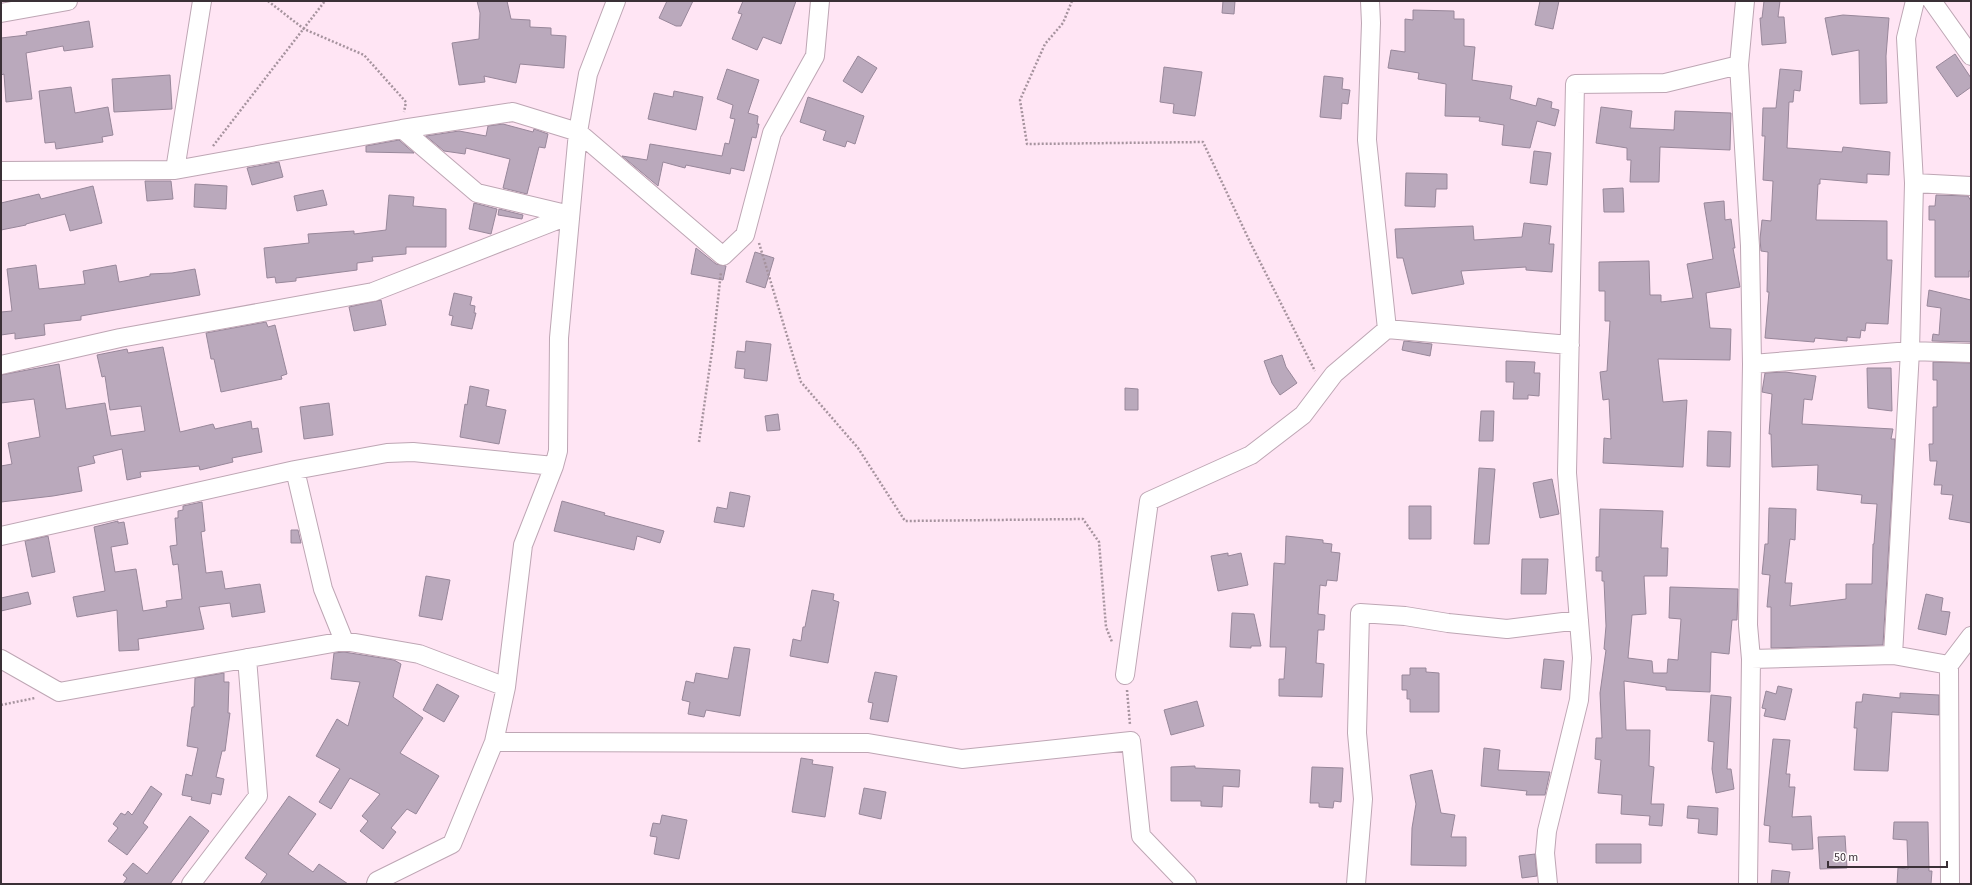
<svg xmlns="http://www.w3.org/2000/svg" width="1972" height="885" viewBox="0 0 1972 885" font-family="'Source Sans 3',sans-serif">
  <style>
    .building { fill: #baa9bc; stroke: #98879a }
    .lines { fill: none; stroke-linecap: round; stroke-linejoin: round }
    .minor-casing { stroke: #bea6b4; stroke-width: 20 }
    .path { stroke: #a6939e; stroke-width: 2.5; stroke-dasharray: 2 2; stroke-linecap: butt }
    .minor { stroke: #fff; stroke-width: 18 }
  </style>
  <rect width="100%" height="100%" fill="#ffe5f4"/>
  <path class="building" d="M477 1H507L511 19 530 20V27L551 28V35L566 36 564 68 520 64 516 83 484 76 485 82 459 85 452 43 479 39 480 13Z
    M667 1H693L681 26H676L659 18Z
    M743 1H796L781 44 763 37 757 50 732 39 742 14 738 13Z
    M1223 1H1235L1234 14 1222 13Z
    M1540 1H1559L1553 29 1535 25Z
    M1764 1H1780L1778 17H1784L1786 43 1762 45 1760 18H1762Z
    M1413 10 1454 11V19H1464V46L1475 47 1472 80 1512 86 1510 99 1536 106 1538 98 1552 102 1551 108 1559 110 1555 126 1537 121 1530 148 1502 145 1504 125 1479 121 1480 117 1445 116 1446 84 1418 79 1419 73 1388 68 1391 50 1405 52V19L1413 20Z
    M1843 15 1889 18 1886 56 1887 103 1860 104 1859 50 1832 55 1825 18Z
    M89 21 93 47 64 51 63 46 26 53 32 99 6 102 4 74 1 75V38L27 35 26 32Z
    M1955 54 1971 78V87L1957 97 1936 67Z
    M858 56 877 68 862 93 843 81Z
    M1164 67 1202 72 1195 116 1173 113 1174 104 1160 102Z
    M727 69 759 80 748 113 758 116 757 124H759L756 138 752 137 744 171 731 168 730 174 686 165 685 168 663 162 658 186 622 156 647 160 650 144 722 156 725 143 729 144 735 119 730 118 733 105 717 99Z
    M1780 69 1802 71 1800 91 1794 90 1793 102H1789L1787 148 1842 152 1843 147 1890 152 1889 175 1867 174V183L1820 179V184H1818L1816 220 1887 221V260H1892L1888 324 1866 323 1865 331 1861 330 1860 338 1847 337V341L1815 338 1814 342 1765 338 1769 292H1767L1768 252 1761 251 1760 239 1762 220 1771 221 1773 181 1763 180 1765 136H1762L1763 108H1776Z
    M170 75 172 109 114 112 112 79Z
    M1324 76 1343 78 1342 89 1350 90 1348 104 1342 103 1341 119 1320 117Z
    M71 87 75 113 108 107 113 135 102 137 103 142 56 149 55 142 45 143 39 91Z
    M674 91 703 97 696 130 648 119 654 93 673 97Z
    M808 97 864 116 855 144 847 141 845 147 823 140 826 131 800 122Z
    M1601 107 1632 111 1630 128 1674 130 1675 111 1731 113 1730 150 1660 147 1659 182H1630L1631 160H1627V148L1596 143Z
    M503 124 533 132 534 129 548 134 545 148 539 147 527 194 503 188 510 159 466 148 465 154 444 151 426 136 459 131 486 136 488 126Z
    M399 140 414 153 366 152V146Z
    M1534 151 1551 153 1547 185 1530 183Z
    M279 162 283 177 252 185 247 168Z
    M1406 173 1447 174V189H1436L1435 207 1405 206Z
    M145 181H171L173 199 147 201Z
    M195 184 227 186 226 209 194 207Z
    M93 186 102 223 70 231 65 214 26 224V225L1 230V203L39 194 41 199Z
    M1623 188 1624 212H1604L1603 189Z
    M323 190 327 205 297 211 294 196Z
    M389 195 414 197 413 206 446 209V247H406V254L372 257 373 261 357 263V270L296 278V281L276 283 275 277 267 278 264 248 309 243 308 234 354 231V234L386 230Z
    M1936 195 1968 196 1971 201V271H1969V277H1935V220H1929V206H1935Z
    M1724 201 1725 220 1731 219 1735 248H1733L1740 287 1706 293 1710 328 1731 329 1730 360 1658 359 1663 402 1687 400 1683 467 1603 463 1604 438 1611 439 1609 399 1603 400 1600 372 1607 371 1610 321H1605V291H1599V262L1649 261 1650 295H1661V302L1693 298 1687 264 1713 259 1704 203Z
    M474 203 497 209 491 234 469 229Z
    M499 209 523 215 522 219 498 215Z
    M1524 223 1551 226 1549 244H1554L1552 272 1526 270V267L1461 271 1464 284 1412 294 1403 258H1397L1395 229 1473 226 1474 240 1522 237Z
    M696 248 716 264 726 266 723 280 691 274Z
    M755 252 774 258 765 288 746 282Z
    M36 265 39 289 85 284 83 271 116 265 119 282 150 276V274L172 273 195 269 200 295 81 316V320L44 324 45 335 15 339V333L1 335V312L12 311 7 269Z
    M1929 290 1971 300V342L1932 341 1933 334 1939 335 1941 308 1927 306Z
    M454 293 472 297 470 305 475 306 474 313H476L472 329 451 325 453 316 449 315Z
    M381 300 386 325 354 331 349 307Z
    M266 322 268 327 275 325 287 374 281 376 282 379 221 392 214 359H211L206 333Z
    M746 341 771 344 767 381 744 378 745 369 735 368 737 351 745 352Z
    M1404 341 1432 344 1430 356 1402 350Z
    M163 347 180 432 213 424 215 429 251 421 252 429 258 428 262 452 232 458 233 462 200 470 199 466 140 472 141 477 127 480 122 449 93 456 95 463 78 467 82 491 53 496 1 502V466L12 464 8 443 40 437 34 399 1 403V375L59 364 66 409 105 403 111 436 145 431 141 406 110 410 105 376 102 377 97 355 127 349 128 353Z
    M1282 355 1286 367 1297 383 1280 395 1272 383 1264 361Z
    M1506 361 1535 362 1534 373H1540L1539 396 1528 395V399H1513L1514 382H1506Z
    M1933 362 1971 363V523L1949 519 1953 495 1941 494 1942 485H1934L1937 461H1930L1929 444H1933V407H1937V380H1933Z
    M1867 368H1891L1892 411 1868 408Z
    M1785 372 1816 376 1812 400 1804 399 1802 424 1893 429 1891 439H1895L1883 645 1771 648V607H1767L1770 575 1762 574 1765 544H1768L1769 508 1796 509 1795 540 1790 539 1785 583H1792L1790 606 1846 599V584H1872L1873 544H1874L1877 504 1861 503 1862 495 1817 490 1818 465 1772 467 1771 434H1769L1772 394 1762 392 1765 373Z
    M470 386 489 390 486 406 506 410 499 444 460 437 465 404 467 405Z
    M1125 388 1138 389V410H1125Z
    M329 403 333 435 304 439 300 407Z
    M1481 411H1494L1493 441H1479Z
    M778 414 780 430 767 431 765 416Z
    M1708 431 1731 432 1730 467 1707 466Z
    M1479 468 1495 469 1489 544H1474Z
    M1552 479 1559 514 1540 518 1533 483Z
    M730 492 750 496 744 527 714 522 717 507 727 509Z
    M562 501 605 513 604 515 664 531 660 543 637 536 634 550 554 531Z
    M202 502 205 531 201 532 206 573 222 571 225 589 260 584 265 612 232 617 230 603 199 607 204 629 138 639 139 650 119 651 117 610 77 617 73 597 105 591 94 527 118 521V523L124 522 128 544 111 547 115 572 136 569 143 611 167 607 166 601 182 599 178 564 173 565 170 546 177 545 175 518H178V511L183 510V506Z
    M1409 506H1431V539H1409Z
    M1600 509 1663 511 1661 548H1668L1667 576H1644L1646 614 1632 615 1628 658 1652 661 1653 673H1667L1668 659 1678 660 1681 619 1669 618 1670 587 1738 589 1737 620H1732L1729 654 1711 652 1710 692 1666 690V687L1624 681 1626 730H1650L1649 766 1654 767 1651 804H1664L1662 826 1649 825 1650 816 1621 814 1622 795 1598 793 1601 760 1595 759 1596 738H1602L1600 693 1606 650 1604 649 1606 626 1604 581H1602V571H1596V557H1599Z
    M291 530H298L301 543H291Z
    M48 536 55 572 32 577 25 541Z
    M1286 536 1323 540V543L1332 544 1331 552 1340 553 1337 581 1327 580 1326 586 1320 585 1318 614 1325 615 1324 630H1318L1316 663 1324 664 1322 697 1279 696V679H1284L1286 647H1270L1274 563 1285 564Z
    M1228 553V556L1241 553 1248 585 1218 591 1211 556Z
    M1522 559H1548L1546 594H1521Z
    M426 576 450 580 442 620 419 616Z
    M812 590 834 594 833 600 839 602 828 663 790 656 793 639 801 641 803 627H805Z
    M28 592 31 604 1 611V598Z
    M1926 594 1943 598 1941 611 1950 612 1946 635 1918 629Z
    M1232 613 1254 614 1261 646H1251V648L1230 647Z
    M734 647 750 649 740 716 706 710 704 717 688 714 690 702 682 700 686 681 694 683 696 673 728 679Z
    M344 652 394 660 401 664 393 697 423 718 400 753 439 776 416 814 407 809 391 828 396 832 383 849 360 831 368 821 362 816 380 794 350 778 331 809 319 802 340 769 316 756 337 719 348 726 360 682 331 679 334 653Z
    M1544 659 1564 661 1561 690 1541 688Z
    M1410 668H1426V672L1439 673V712H1410V699H1407V690H1402V675H1410Z
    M875 672 897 676 888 722 870 719 873 703 868 702Z
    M224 673V682H229L228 713H230L225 751H222L216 777 224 779 221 795 212 793 210 804 191 800 192 797 182 795 186 774 192 776 198 748 187 746 192 707H194L195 678Z
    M437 684 459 696 444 722 423 710Z
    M1778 686 1792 689 1785 720 1764 716 1766 709 1762 708 1766 691 1776 694Z
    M1900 693 1939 695V715L1892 712 1888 771 1854 770 1857 728H1854L1856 702H1862L1863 694 1900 698Z
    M1711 695 1731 697 1727 769H1731L1734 789 1716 793 1712 769 1714 742 1708 741Z
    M1197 701 1204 726 1171 735 1164 710Z
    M1773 739 1790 740 1786 774H1790L1789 787H1795L1792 817 1811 816 1813 849 1792 850V844L1769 842 1770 826 1764 825Z
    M1484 748 1500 750 1498 770 1550 772 1545 795H1526L1527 791 1481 786Z
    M801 758 813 760 812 764 833 767 825 817 792 812Z
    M1195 766V768L1240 770 1239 787 1223 786 1222 807 1201 806V801H1171V767Z
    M1312 767 1343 768 1341 802 1334 801 1333 808 1319 807V803H1310Z
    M1432 770 1441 813 1455 815 1451 837H1466V866L1411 865 1412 828 1416 804 1410 775Z
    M151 786 162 794 143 823 148 827 127 855 108 841 118 828 113 824 121 813 125 815 128 811 132 815Z
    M864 788 886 792 881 819 859 814Z
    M289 796 316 814 288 854 313 872 319 864 348 884H260L267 874 245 858Z
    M1688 806 1718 808 1717 835 1698 833 1699 819 1687 818Z
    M662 815 687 820 679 859 654 854 657 837 650 836 653 823 660 824Z
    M190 816 209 831 170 884H123L127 878 123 875 133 863 147 874Z
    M1894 822H1928L1929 871H1932L1931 884H1897L1898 868 1908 869 1907 840 1893 839Z
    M1845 836 1847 868 1820 869 1818 837Z
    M1596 844H1641V863H1596Z
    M1535 854 1537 876 1522 878 1519 856Z
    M1772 870 1790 872 1788 884H1771Z"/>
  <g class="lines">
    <defs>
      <path id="minor" d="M1370 1 1371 23 1367 140 1387 329 1570 345
        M1745 1 1739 65 1750 246 1752 364 1748 625 1751 659 1748 884
        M1932 1 1971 56
        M1 13 68 1
        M402 129 513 112 578 132 723 256 745 235 772 133 815 56 820 1
        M175 170 202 1
        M1 171 175 170 402 129 477 193 570 215
        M1914 183 1971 186
        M1752 364 1910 351 1971 353
        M1 365 120 338 373 292 570 215
        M295 470 323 589 344 641
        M1 536 295 470 387 453 413 452 554 466
        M1893 655 1910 351 1914 183 1906 38 1915 1
        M1 659 59 692 344 641 419 654 506 687
        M1751 659 1893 655 1949 665
        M1125 675 1149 501 1251 455 1303 415 1334 374 1387 329
        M494 742 868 743 962 759 1131 741 1141 836 1187 884
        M191 884 258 796 247 658
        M376 884 377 881 452 844 494 742 506 687 523 545 554 466 558 451 559 338 578 132 588 74 616 1
        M1356 884 1363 799 1357 733 1360 613 1405 616 1448 623 1507 629 1579 620
        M1548 884 1545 853 1547 831 1579 700 1582 658 1567 473 1575 84 1665 83 1739 65
        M1950 884 1949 665 1971 636"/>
    </defs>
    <use href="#minor" class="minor-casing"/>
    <path class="path" d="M268 1 304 29 364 55 406 102 404 112
      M1072 1 1063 23 1045 44 1020 100 1027 144 1203 142 1250 242 1315 371
      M213 146 325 1
      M759 243 801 382 858 448 905 521 1083 519 1099 542 1106 627 1112 642
      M699 442 713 344 721 272
      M1127 690 1130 725
      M1 705 35 698"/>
    <use href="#minor" class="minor"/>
  </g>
  <rect width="1972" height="885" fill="none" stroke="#3a3036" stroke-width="4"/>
  <path d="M1828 861v6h119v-6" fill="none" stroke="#3a3036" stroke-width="2"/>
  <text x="1834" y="861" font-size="12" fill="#3a3036" stroke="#fef9fc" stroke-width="3" paint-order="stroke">50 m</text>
</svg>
